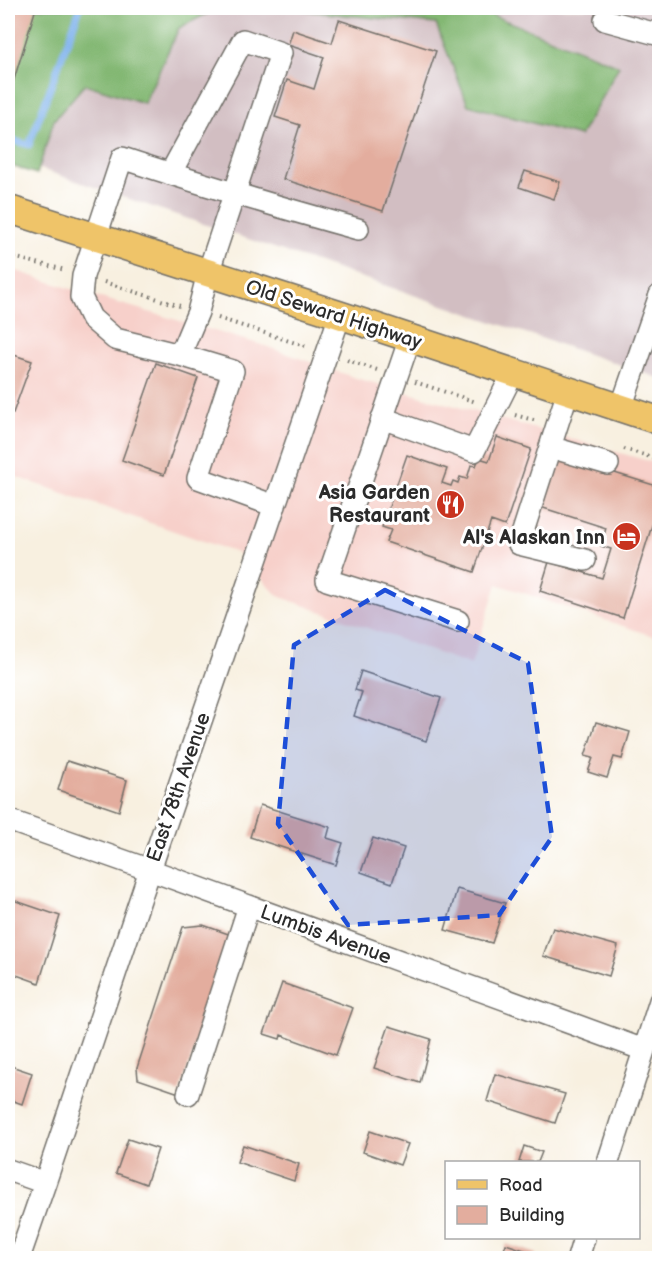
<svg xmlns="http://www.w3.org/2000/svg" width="667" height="1266" viewBox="0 0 667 1266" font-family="'Balsamiq Sans',sans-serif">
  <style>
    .built { fill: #f7d0ca }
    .industrial { fill: #d2bec2 }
    .forest { fill: #83b873; stroke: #57724f; stroke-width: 1.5 }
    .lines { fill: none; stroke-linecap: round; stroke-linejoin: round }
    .stream { stroke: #80b3ed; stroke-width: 7 }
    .building { fill: #e3ad9e }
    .minor-casing { stroke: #73706a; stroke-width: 24 }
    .major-casing { stroke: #73706a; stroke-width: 30 }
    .path { stroke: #73706a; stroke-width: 4; stroke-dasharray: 1.5 4.5; stroke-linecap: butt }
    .minor { stroke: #fff; stroke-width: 21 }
    .major { stroke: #efc469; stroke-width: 27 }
    .marked { fill: #1d4ed8; fill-opacity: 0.2; stroke: #1d4ed8; stroke-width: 4.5; stroke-dasharray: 12 8; stroke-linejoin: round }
    .labels { text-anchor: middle; stroke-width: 6; stroke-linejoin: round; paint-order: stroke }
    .street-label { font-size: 20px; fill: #2b2b2b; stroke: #fff }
    .poi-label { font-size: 20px; font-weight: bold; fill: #2b2b2b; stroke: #fff; text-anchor: end }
  </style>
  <rect width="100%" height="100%" fill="#fff"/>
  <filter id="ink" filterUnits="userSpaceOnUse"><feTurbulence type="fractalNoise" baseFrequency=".0167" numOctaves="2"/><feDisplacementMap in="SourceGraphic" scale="12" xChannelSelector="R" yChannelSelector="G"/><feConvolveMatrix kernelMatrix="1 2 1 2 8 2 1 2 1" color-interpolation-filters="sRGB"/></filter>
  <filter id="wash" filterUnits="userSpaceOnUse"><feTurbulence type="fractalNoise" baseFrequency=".008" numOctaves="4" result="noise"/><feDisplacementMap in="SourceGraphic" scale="24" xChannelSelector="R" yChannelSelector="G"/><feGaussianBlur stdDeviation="1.35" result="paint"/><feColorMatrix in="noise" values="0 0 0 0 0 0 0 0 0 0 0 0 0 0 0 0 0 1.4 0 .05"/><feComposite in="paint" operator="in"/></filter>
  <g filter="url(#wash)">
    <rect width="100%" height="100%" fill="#f8f0e0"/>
    <path class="built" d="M8 268 74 290 262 345 356 378 659 464V638L497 584 471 665 278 596 238 553 8 474Z"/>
    <path class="industrial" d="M8 8H659V378L8 158Z"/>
    <path class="forest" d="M22 8H218L179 28 144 103 85 84 54 120 37 174 8 165V47Z
      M294 8H474L619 66 580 136 468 105 436 24 315 12Z"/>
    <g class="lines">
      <path class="stream" d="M8 139 29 145 80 8"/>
    </g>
    <g id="blocks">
      <path class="building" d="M8 8H36L8 99Z
        M339 20 436 51 383 211 283 179 300 125 275 117 287 80 314 89 324 57 288 45 293 30 332 43Z
        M525 171 560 182 554 199 519 187Z
        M8 353 32 361 13 413 8 411Z
        M156 363 198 378 164 475 122 460Z
        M497 437 531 449 505 526 491 521 474 572 386 542 391 530 382 527 407 455 447 469 442 483 451 486 453 481 458 483 460 477 467 479 471 465 476 466 479 458 489 461Z
        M550 453 660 487V521L654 519 623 618 540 591 549 562 602 578 611 549 601 546 606 528 534 505Z
        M361 671 441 698 426 741 354 716 362 692 355 690Z
        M596 722 630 732 622 759 614 757 607 778 588 772 593 758 585 756Z
        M67 761 127 780 119 811 58 790Z
        M260 805 330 827 327 838 343 843 336 865 250 837Z
        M373 838 404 848 392 883 361 872Z
        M457 889 505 903 492 943 445 930Z
        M13 900 60 916 39 983 8 972V916Z
        M203 925 234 936 179 1093 138 1079 137 1068 183 927Z
        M553 928 618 946 609 976 543 956Z
        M282 983 353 1008 336 1055 281 1035 280 1039 264 1034Z
        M389 1026 431 1039 420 1083 374 1068Z
        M8 1065 32 1073 22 1104 8 1099Z
        M495 1074 565 1094 555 1123 487 1101Z
        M370 1131 408 1144 400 1165 363 1152Z
        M128 1139 158 1149 146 1184 116 1173Z
        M243 1145 299 1164 294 1181 237 1162Z
        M524 1146 542 1152 538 1162H519Z
        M506 1244 536 1254 534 1258H501Z"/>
    </g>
  </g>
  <g filter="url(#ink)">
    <use href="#blocks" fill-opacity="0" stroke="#73706a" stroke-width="1.5"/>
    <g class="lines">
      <defs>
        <path id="minor" d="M605 20 660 35
          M170 174 243 40 281 53 208 273 198 312 180 355 115 339 91 318 81 297 83 276 122 158C200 184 279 207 358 229
          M410 338 327 580 458 621
          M180 355 233 371 198 478 275 506
          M568 391 519 544 585 560
          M621 408 660 295
          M382 418 474 451 513 373
          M550 447 608 464
          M8 820 150 870 644 1050
          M188 1094 249 906
          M608 1162 660 1001
          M8 1170 45 1183
          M19 1258 45 1183 150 870 340 315
          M578 1258 584 1238"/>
        <path id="major" d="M8 209 340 315 660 421"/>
      </defs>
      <use href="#minor" class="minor-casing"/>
      <use href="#major" class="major-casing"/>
      <path class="path" d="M8 257 17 258 65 270
        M104 282 180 306
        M218 318 308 347
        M347 360 377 370
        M415 382 476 402
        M515 415 537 421
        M624 449 660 460"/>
      <use href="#minor" class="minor"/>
      <use href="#major" class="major"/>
    </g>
  </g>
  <path class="marked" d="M385 590 528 663 552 837 499 915 348 925 278 824 294 645Z"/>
  <defs>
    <symbol id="restaurant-disc" viewBox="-11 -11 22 22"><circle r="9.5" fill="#c8321e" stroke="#fff"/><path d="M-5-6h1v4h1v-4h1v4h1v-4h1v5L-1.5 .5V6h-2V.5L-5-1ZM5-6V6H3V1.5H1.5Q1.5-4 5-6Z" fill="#fff"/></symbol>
    <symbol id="hotel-disc" viewBox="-11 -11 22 22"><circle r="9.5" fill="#c8321e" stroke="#fff"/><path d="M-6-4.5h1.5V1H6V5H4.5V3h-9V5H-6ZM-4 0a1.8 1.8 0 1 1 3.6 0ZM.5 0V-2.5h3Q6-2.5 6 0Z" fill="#fff"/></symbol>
  </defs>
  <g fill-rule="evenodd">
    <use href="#restaurant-disc" x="434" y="488" width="33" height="33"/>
    <use href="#hotel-disc" x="610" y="520" width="33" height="33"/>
  </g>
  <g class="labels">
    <g class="street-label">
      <text transform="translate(334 314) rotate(18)" y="7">Old Seward Highway</text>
      <text transform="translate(178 787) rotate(-71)" y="7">East 78th Avenue</text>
      <text transform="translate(326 934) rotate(20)" y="7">Lumbis Avenue</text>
    </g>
    <g class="poi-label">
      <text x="430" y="499">Asia Garden<tspan x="430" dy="23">Restaurant</tspan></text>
      <text x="605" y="544">Al's Alaskan Inn</text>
    </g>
  </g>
  <rect width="667" height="1266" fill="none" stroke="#fff" stroke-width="30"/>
  <rect x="445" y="1161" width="195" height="78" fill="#ffffff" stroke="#aaaaaa" stroke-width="1.5"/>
  <rect x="457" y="1180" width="30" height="9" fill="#efc469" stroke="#aaaaaa" stroke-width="1.5"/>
  <text x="499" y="1191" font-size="18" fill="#2b2b2b">Road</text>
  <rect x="457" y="1206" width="30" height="18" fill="#e3ad9e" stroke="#aaaaaa" stroke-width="1.5"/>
  <text x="499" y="1221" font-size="18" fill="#2b2b2b">Building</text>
</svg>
